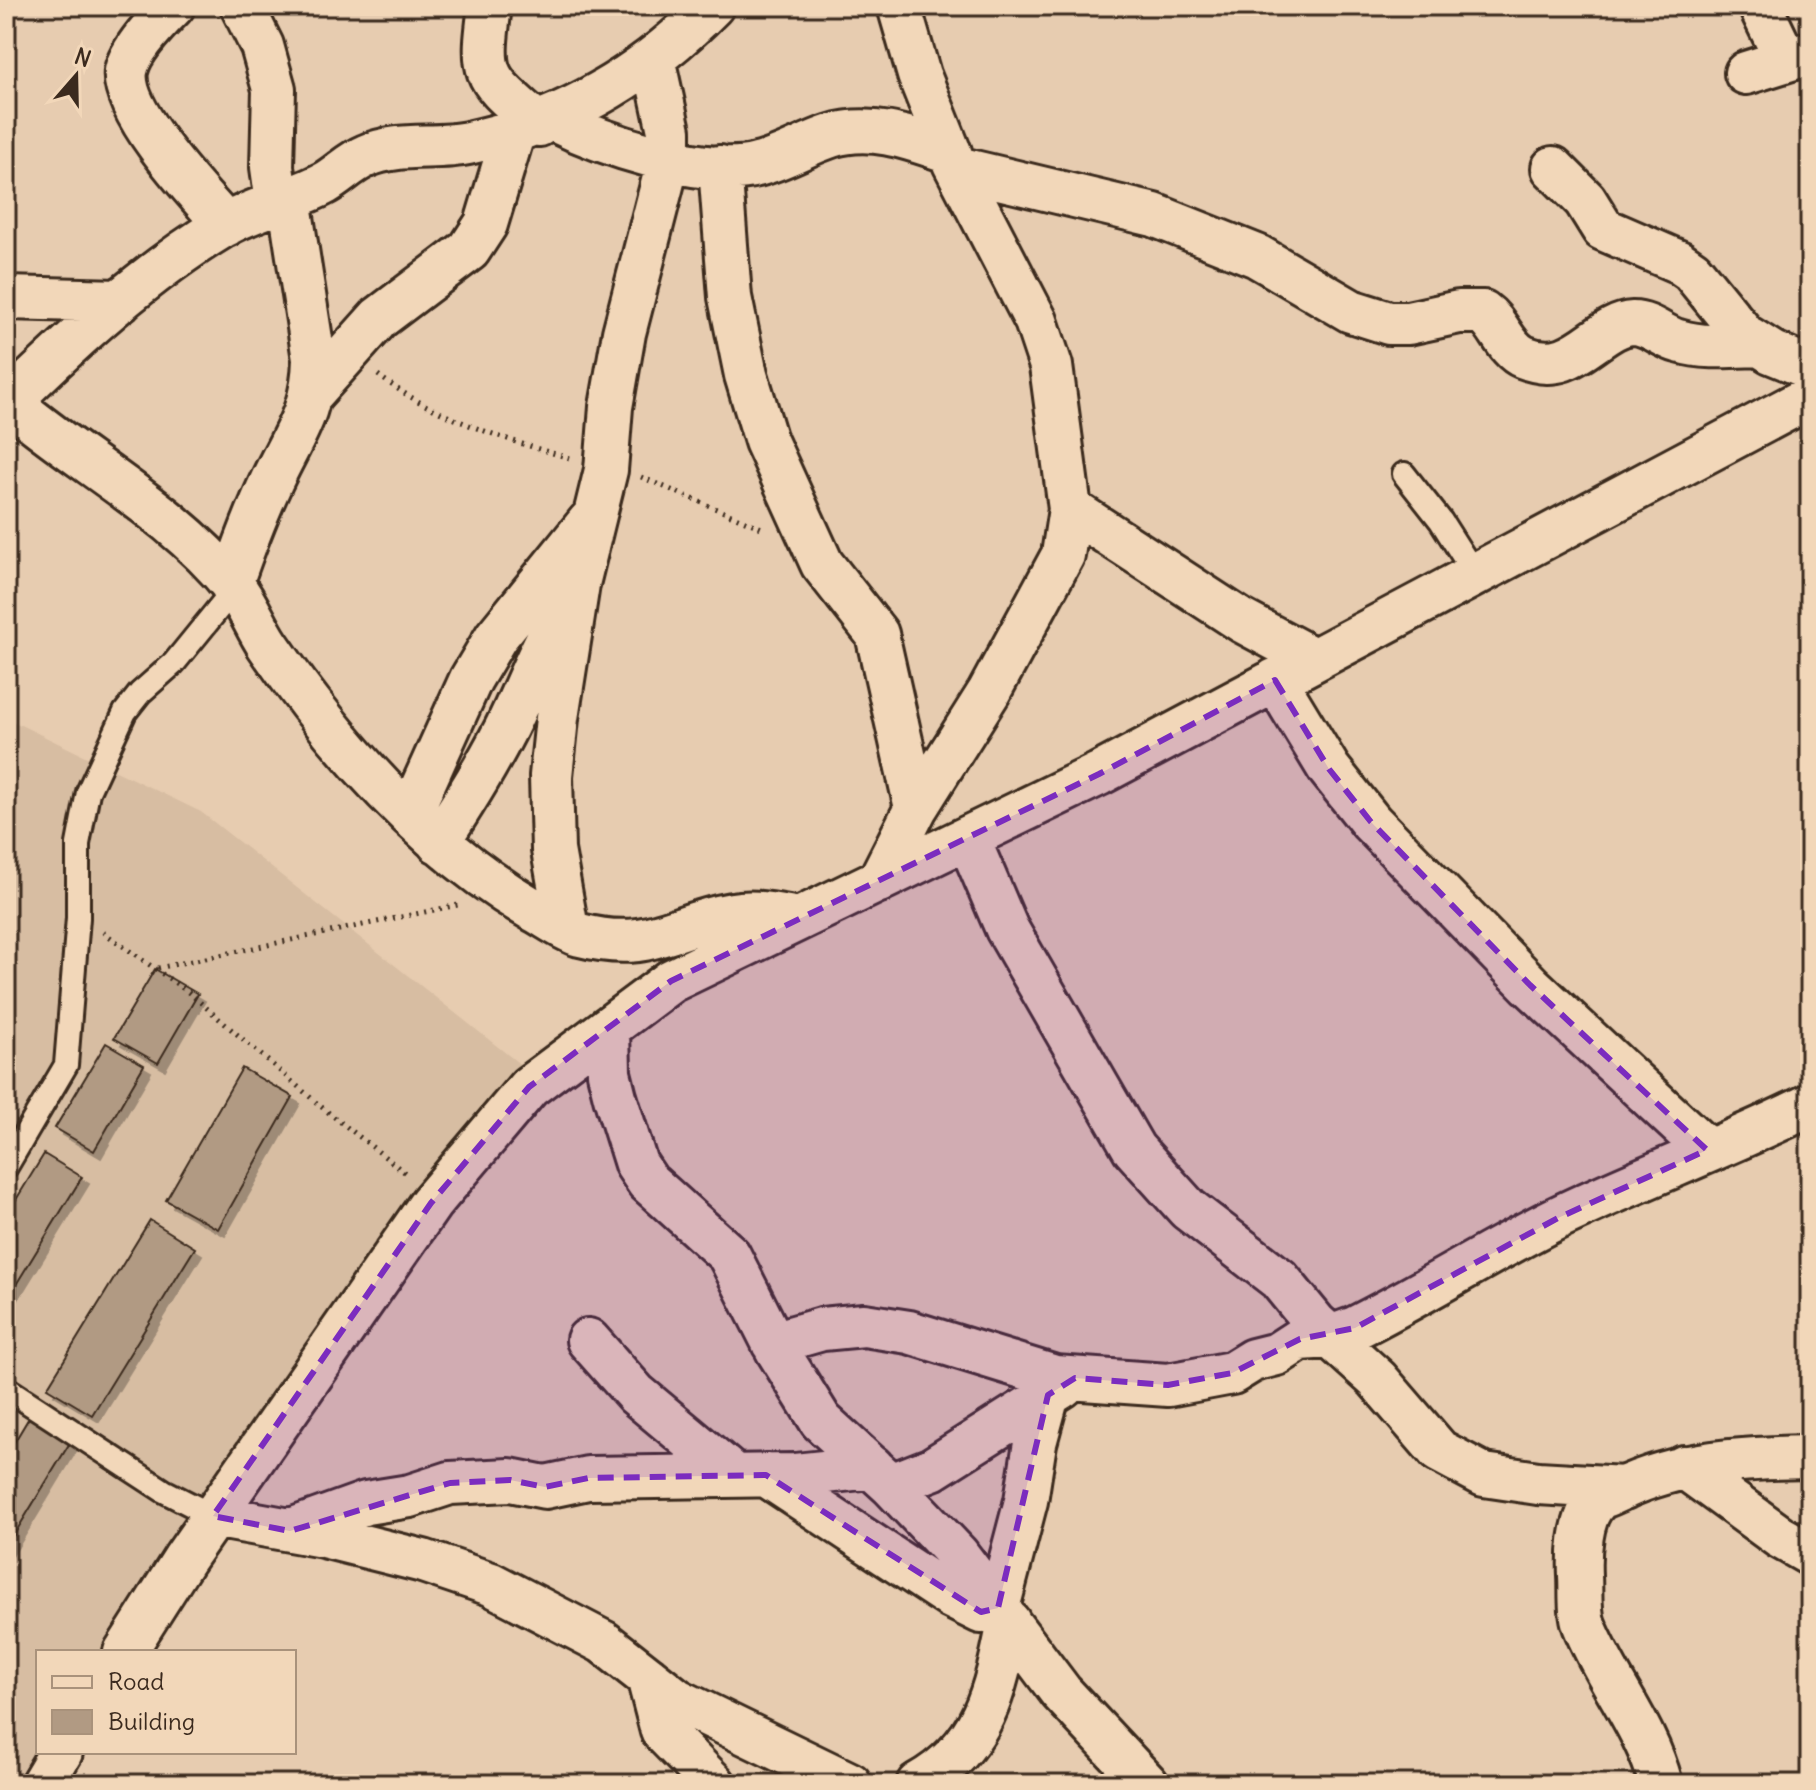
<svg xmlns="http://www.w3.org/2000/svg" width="1816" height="1790" viewBox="0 0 1816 1790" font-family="Delius,sans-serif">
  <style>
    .built { fill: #d7bda2 }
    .building { fill: #b19a83; stroke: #3b2a1e; stroke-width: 2; filter: url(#shadow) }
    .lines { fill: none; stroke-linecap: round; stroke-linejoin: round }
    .lane-casing { stroke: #3b2a1e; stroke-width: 28 }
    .street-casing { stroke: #3b2a1e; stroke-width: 48 }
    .path { stroke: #3b2a1e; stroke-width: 5; stroke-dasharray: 2 6; stroke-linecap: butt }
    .lane { stroke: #f2d7b9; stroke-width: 22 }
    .street { stroke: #f2d7b9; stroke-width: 42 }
    .marked { fill: #7b2cbf; fill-opacity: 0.2; stroke: #7b2cbf; stroke-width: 6; stroke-dasharray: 16 10; stroke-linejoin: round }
  </style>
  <defs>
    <filter id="shadow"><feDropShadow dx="7" dy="7" stdDeviation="0" flood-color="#0004"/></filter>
  </defs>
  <rect width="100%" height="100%" fill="#e7ccb0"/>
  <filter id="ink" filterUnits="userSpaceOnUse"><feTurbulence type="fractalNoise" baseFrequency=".0125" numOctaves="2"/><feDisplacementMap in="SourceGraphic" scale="16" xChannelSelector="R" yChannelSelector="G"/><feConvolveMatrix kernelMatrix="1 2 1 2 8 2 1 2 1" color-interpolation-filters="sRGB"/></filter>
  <g filter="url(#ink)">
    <path class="built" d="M6 718 201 812 526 1069 114 1652H38V1752L21 1784H6Z"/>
    <path class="building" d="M155 969 198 994 158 1063 114 1038Z
      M106 1043 144 1065 94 1151 55 1128Z
      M242 1068 293 1097 218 1229 166 1200Z
      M44 1154 82 1177 6 1301V1216Z
      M150 1220 195 1248 92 1415 47 1388Z
      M30 1416 71 1441 6 1548V1456Z"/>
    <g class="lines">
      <defs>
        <path id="lane" d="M1404 474 1441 521 1474 573
          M6 1167 66 1065 78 918V844L88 792 125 712 140 693 174 663 235 588
          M6 1388 164 1491 213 1516"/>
        <path id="street" d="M173 6C158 21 130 50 126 71 120 112 199 195 226 225
          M242 6 262 46 274 89 272 167 277 203
          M490 6C480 80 484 76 539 125
          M1760 6 1786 60
          M1746 73 1810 53
          M552 119C600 143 704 179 757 165 783 159 806 144 831 136 871 123 912 139 950 152
          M720 167 730 297 746 375 766 441 822 564 877 634 916 808
          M957 168 1154 215 1257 256 1351 311 1389 323H1408L1459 312H1483C1500 324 1505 349 1524 357 1575 378 1596 325 1633 323 1649 323 1663 337 1678 341 1705 349 1732 346 1759 345
          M1553 168 1585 200 1603 229 1679 262 1692 271 1744 335 1771 352 1810 368
          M6 298 120 301
          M312 393 379 318 469 250 486 224 514 131
          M6 399C81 464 172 509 235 588 248 605 256 627 268 645 338 747 424 846 532 909 547 917 564 930 580 935 651 953 669 925 733 914 754 910 778 915 799 919
          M9 402C76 337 145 273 225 225 256 207 294 200 325 183 339 175 351 162 366 156 397 142 435 150 468 143 564 123 643 76 712 6
          M1070 509 1242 621 1313 659
          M231 584C243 549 256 514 272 480 293 435 313 412 314 359L289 198
          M1275 680 1329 769 1371 822 1530 985 1707 1150
          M410 814 471 679 496 637 589 522
          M968 838 1007 929 1134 1149 1188 1209 1279 1279 1315 1323 1377 1379 1439 1451 1484 1475 1538 1483 1624 1488
          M438 842C462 806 485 769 505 730 526 688 541 645 565 606
          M879 881 916 808 989 692 1063 555 1070 509 1051 366 1036 321 954 163 919 75 899 6
          M567 929 553 850 551 776 557 718 578 584 606 470 611 407 624 333 669 158V131L653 58
          M608 1028 609 1073 615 1097 636 1164 648 1182 729 1255 777 1350 821 1421 891 1485 957 1554 1061 1692 1147 1784
          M588 1340 636 1394 732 1474
          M773 1343 822 1329 864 1325 909 1332 1055 1377 1168 1385 1232 1373 1253 1360 1277 1354 1300 1339 1330 1337 1355 1328C1425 1293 1490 1251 1559 1217 1642 1177 1728 1146 1810 1105
          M1684 1467 1780 1537 1810 1554
          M766 1475 951 1597 981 1612 998 1608 1026 1501 1035 1443 1048 1395
          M891 1485 932 1469 1063 1386
          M213 1516 323 1536 423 1561 491 1584 603 1642 677 1700 850 1784
          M291 1530 366 1503 410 1496 450 1483 510 1480 545 1487 588 1478 795 1475 872 1467
          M125 1652 184 1559 431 1203 529 1087 671 981 1099 774 1810 397
          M648 1677 662 1731 714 1784
          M42 1784 61 1752
          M918 1784C984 1747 995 1692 1009 1622
          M1661 1784C1646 1726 1606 1680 1584 1625 1579 1611 1581 1591 1580 1576 1579 1555 1580 1517 1597 1501 1602 1496 1613 1493 1619 1490 1680 1461 1744 1458 1810 1457"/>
      </defs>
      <use href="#lane" class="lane-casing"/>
      <use href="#street" class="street-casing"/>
      <path class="path" d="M378 375C432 417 504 439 569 458
        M641 477 764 529
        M103 932 188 992 324 1109 408 1175
        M158 968 458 905"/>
      <use href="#lane" class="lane"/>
      <use href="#street" class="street"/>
    </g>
  </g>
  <path class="marked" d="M1275 680 1329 769 1371 822 1530 985 1707 1150 1558 1218 1355 1328 1300 1339 1232 1373 1168 1385 1075 1378 1048 1395 998 1608 981 1612 766 1475 588 1478 545 1487 510 1480 450 1483 290 1531 213 1516 431 1203 529 1087 671 981 1099 774Z"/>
  <rect width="1816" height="1790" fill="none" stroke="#f2d7b9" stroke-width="32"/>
  <rect x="16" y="16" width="1784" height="1758" fill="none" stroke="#3b2a1e" stroke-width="3" filter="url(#ink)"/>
  <rect x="36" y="1650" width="260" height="104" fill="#f2d7b9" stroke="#a9927b" stroke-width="2"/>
  <rect x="52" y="1676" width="40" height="12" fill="#f2d7b9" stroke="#a9927b" stroke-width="2"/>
  <text x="108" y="1690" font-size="24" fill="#3b2a1e">Road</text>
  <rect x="52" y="1710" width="40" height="24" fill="#b19a83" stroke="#a9927b" stroke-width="2"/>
  <text x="108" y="1730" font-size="24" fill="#3b2a1e">Building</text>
  <g transform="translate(76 76) rotate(20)" stroke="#f2d7b9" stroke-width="6" paint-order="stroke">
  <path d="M0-6L14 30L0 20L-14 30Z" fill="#3b2a1e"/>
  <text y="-12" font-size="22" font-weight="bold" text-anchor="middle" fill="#3b2a1e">N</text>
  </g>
</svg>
